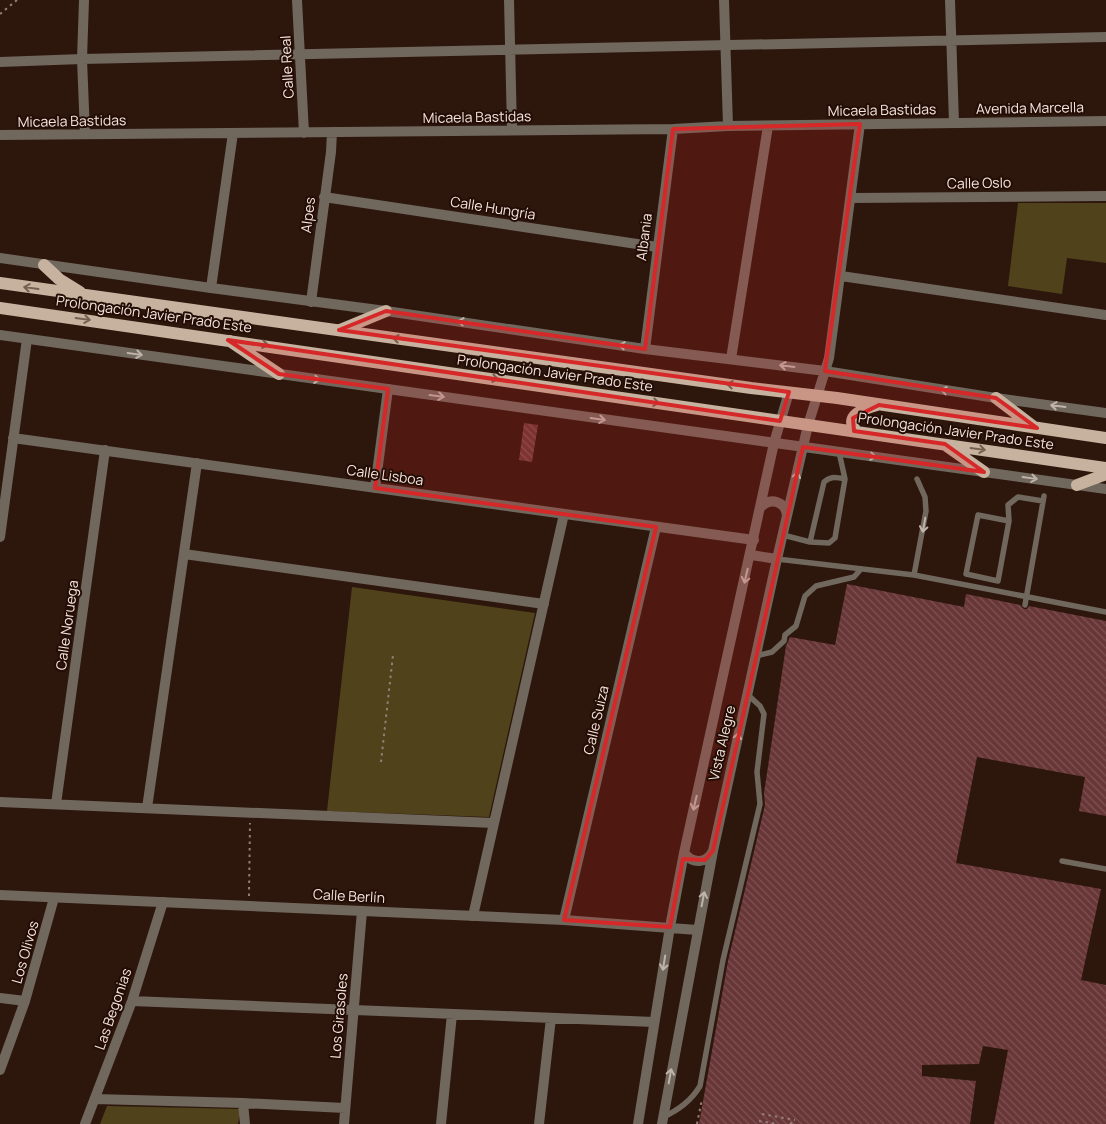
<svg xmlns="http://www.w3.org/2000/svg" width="1106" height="1124" viewBox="0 0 1106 1124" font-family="Manrope,sans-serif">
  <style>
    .green { fill: #50431c }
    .building { fill: url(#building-back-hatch) }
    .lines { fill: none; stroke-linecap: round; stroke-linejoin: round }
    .path { stroke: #937f77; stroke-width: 2; stroke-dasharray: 2.5 4; stroke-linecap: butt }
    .service { stroke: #70675d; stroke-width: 5.5 }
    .minor { stroke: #70675d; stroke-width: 10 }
    .tertiary { stroke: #70675d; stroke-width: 10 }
    .primary { stroke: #c6b29e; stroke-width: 12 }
    .oneway { stroke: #746051 }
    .oneway2 { stroke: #c0b3aa }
    .marked { fill: #d62828; fill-opacity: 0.2; stroke: #d62828; stroke-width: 4; stroke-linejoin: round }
    .labels { text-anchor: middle; stroke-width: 4; stroke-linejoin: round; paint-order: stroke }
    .street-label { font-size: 14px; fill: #f6e5de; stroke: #230d04 }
  </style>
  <defs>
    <pattern id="building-back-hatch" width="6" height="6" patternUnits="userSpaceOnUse" patternTransform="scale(1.25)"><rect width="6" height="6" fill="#683636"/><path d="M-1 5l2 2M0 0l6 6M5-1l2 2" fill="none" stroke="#7e5353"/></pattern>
  </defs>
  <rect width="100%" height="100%" fill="#2d160c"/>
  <path class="green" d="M1018 203H1106V263L1067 258 1062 294 1008 286Z
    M352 587 535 613 489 817 327 811Z
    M107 1106 241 1109 238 1124H100Z"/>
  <path class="building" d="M524 423 538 425 532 462 519 460Z
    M847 584 964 607 966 594 1020 605 1024 609H1027L1029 606 1106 621V816L1079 811 1085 777 977 757 956 863 1101 889 1081 980 1106 985V1124H994L1008 1050 983 1046 979 1064 922 1065V1076L976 1081 970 1124H699L728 961 765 805 764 793 786 646 790 637 835 645Z"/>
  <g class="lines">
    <path class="path" d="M0 14 17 0
      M381 762 393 655
      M249 896 250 823
      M762 1114 795 1120
      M759 1121 778 1124
      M697 1124 702 1099
      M790 1124 795 1120"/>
    <path class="service" d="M1009 521 978 515 966 574 998 581 1009 521 1008 505 1018 497 1043 501
      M783 535 810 542 829 543 835 538 845 479 839 452
      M810 542 824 482C831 476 836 477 845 479
      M777 559 914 575 1106 612
      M914 575 926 511 925 497 917 479
      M1025 605 1044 496
      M756 656 772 652 784 641 785 635 796 626 805 596 816 586 854 577 861 569
      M1062 861 1106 869
      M663 1117C679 1110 691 1101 700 1086L723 960 760 804 757 772 764 714 760 706 747 694"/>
    <path class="minor" d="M84 0 82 59 85 134
      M297 0 304 133
      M509 0 512 130
      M724 0 728 126
      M950 0 954 123
      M0 62 82 59 1106 37
      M0 135 673 129 728 126 1106 121
      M324 197 657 247
      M851 198 1106 196
      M841 276 1106 315
      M211 288 233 133
      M311 302 331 152 332 132
      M645 349 673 129
      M731 359 768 126
      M825 371 829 358 860 124
      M996 398 1106 413
      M13 438 754 540
      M375 488 388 389
      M0 537 27 339
      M184 554 544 604
      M0 802 494 823
      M56 804 105 450
      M147 808 197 463
      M473 916 564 514
      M564 920 656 527
      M0 998 25 1001
      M132 1001 654 1022
      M0 1070 25 1001 54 898
      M95 1099 243 1103 345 1108
      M243 1103 245 1124
      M85 1124 132 1001 163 902
      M344 1124 362 911
      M441 1124 452 1014
      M539 1124 551 1018"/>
    <path class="tertiary" d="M0 258 211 288 386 311 645 349 825 371 996 398
      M0 335 1106 489
      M761 507C770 497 785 501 787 515
      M751 555 777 559
      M684 853C693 864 706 864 713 851
      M0 895 564 920 697 930
      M638 1124 670 927 684 853 774 443 789 392
      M662 1124 713 851 777 559 808 425 825 371"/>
    <path class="primary" d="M44 265 59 279 80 292
      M0 283 751 388 837 398 1106 438
      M0 308 1106 468
      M340 330 386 311
      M230 341 279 374
      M996 398 1034 427
      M857 432C842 416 865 408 877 405
      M947 446 984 472
      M1077 485 1106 474"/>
  </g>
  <defs><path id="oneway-shaft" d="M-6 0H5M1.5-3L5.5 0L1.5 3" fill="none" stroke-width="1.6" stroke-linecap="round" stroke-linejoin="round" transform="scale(1.25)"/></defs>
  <g class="oneway">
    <use href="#oneway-shaft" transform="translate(31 288) rotate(-172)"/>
    <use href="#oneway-shaft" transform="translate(83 319) rotate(8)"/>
    <use href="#oneway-shaft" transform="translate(400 339) rotate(-172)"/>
    <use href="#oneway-shaft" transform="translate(261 344) rotate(8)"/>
    <use href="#oneway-shaft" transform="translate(491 378) rotate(8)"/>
    <use href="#oneway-shaft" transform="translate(734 385) rotate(-172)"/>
    <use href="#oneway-shaft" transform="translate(652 402) rotate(8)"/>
    <use href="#oneway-shaft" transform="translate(978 449) rotate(8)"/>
  </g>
  <g class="oneway2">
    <use href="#oneway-shaft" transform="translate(465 322) rotate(-172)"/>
    <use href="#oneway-shaft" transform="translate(626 346) rotate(-172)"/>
    <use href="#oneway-shaft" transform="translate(135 354) rotate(8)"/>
    <use href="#oneway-shaft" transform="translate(787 366) rotate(-173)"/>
    <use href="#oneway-shaft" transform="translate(313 379) rotate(8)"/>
    <use href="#oneway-shaft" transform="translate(948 391) rotate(-171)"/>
    <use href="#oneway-shaft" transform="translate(437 396) rotate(8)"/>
    <use href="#oneway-shaft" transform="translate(1058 406) rotate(-173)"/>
    <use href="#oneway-shaft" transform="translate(598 419) rotate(8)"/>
    <use href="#oneway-shaft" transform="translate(869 456) rotate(8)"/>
    <use href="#oneway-shaft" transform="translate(1030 478) rotate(8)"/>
    <use href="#oneway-shaft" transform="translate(796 479) rotate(-77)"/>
    <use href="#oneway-shaft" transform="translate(924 525) rotate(100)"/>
    <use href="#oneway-shaft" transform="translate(746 576) rotate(103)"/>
    <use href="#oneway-shaft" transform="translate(737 740) rotate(-77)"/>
    <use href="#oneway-shaft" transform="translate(695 803) rotate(103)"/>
    <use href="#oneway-shaft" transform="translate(703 899) rotate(-79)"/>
    <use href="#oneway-shaft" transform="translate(664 963) rotate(99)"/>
    <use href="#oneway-shaft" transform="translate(670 1076) rotate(-80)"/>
  </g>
  <path class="marked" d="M860 124 825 371 996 398 1037 428 879 405 853 418 854 431 945 444 984 472 803 447 713 851 705 860 683 859 670 927 564 920 656 527 375 488 388 389 279 374 228 340 780 421 789 392 339 330 386 311 645 349 673 129Z"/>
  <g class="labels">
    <g class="street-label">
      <text transform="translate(287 67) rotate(-93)" y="5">Calle Real</text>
      <text transform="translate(1030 108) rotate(-1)" y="5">Avenida Marcella</text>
      <text transform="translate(882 110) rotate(-1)" y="5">Micaela Bastidas</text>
      <text transform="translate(477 117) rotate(-1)" y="5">Micaela Bastidas</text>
      <text transform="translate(72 121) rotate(-1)" y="5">Micaela Bastidas</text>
      <text transform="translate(979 183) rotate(-1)" y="5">Calle Oslo</text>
      <text transform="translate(493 208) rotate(9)" y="5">Calle Hungría</text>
      <text transform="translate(308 215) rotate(-83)" y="5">Alpes</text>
      <text transform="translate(644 237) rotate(-83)" y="5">Albania</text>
      <text transform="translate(154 314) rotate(8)" y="5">Prolongación Javier Prado Este</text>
      <text transform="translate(555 373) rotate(8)" y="5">Prolongación Javier Prado Este</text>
      <text transform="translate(956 431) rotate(8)" y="5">Prolongación Javier Prado Este</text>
      <text transform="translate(385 475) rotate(8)" y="5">Calle Lisboa</text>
      <text transform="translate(67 625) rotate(-82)" y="5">Calle Noruega</text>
      <text transform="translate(596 720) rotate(-77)" y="5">Calle Suiza</text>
      <text transform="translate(722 743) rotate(-77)" y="5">Vista Alegre</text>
      <text transform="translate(349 896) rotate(3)" y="5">Calle Berlín</text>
      <text transform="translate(25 952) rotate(-74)" y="5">Los Olivos</text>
      <text transform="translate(113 1009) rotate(-71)" y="5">Las Begonias</text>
      <text transform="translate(339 1016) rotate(-85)" y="5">Los Girasoles</text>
    </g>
  </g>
</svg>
